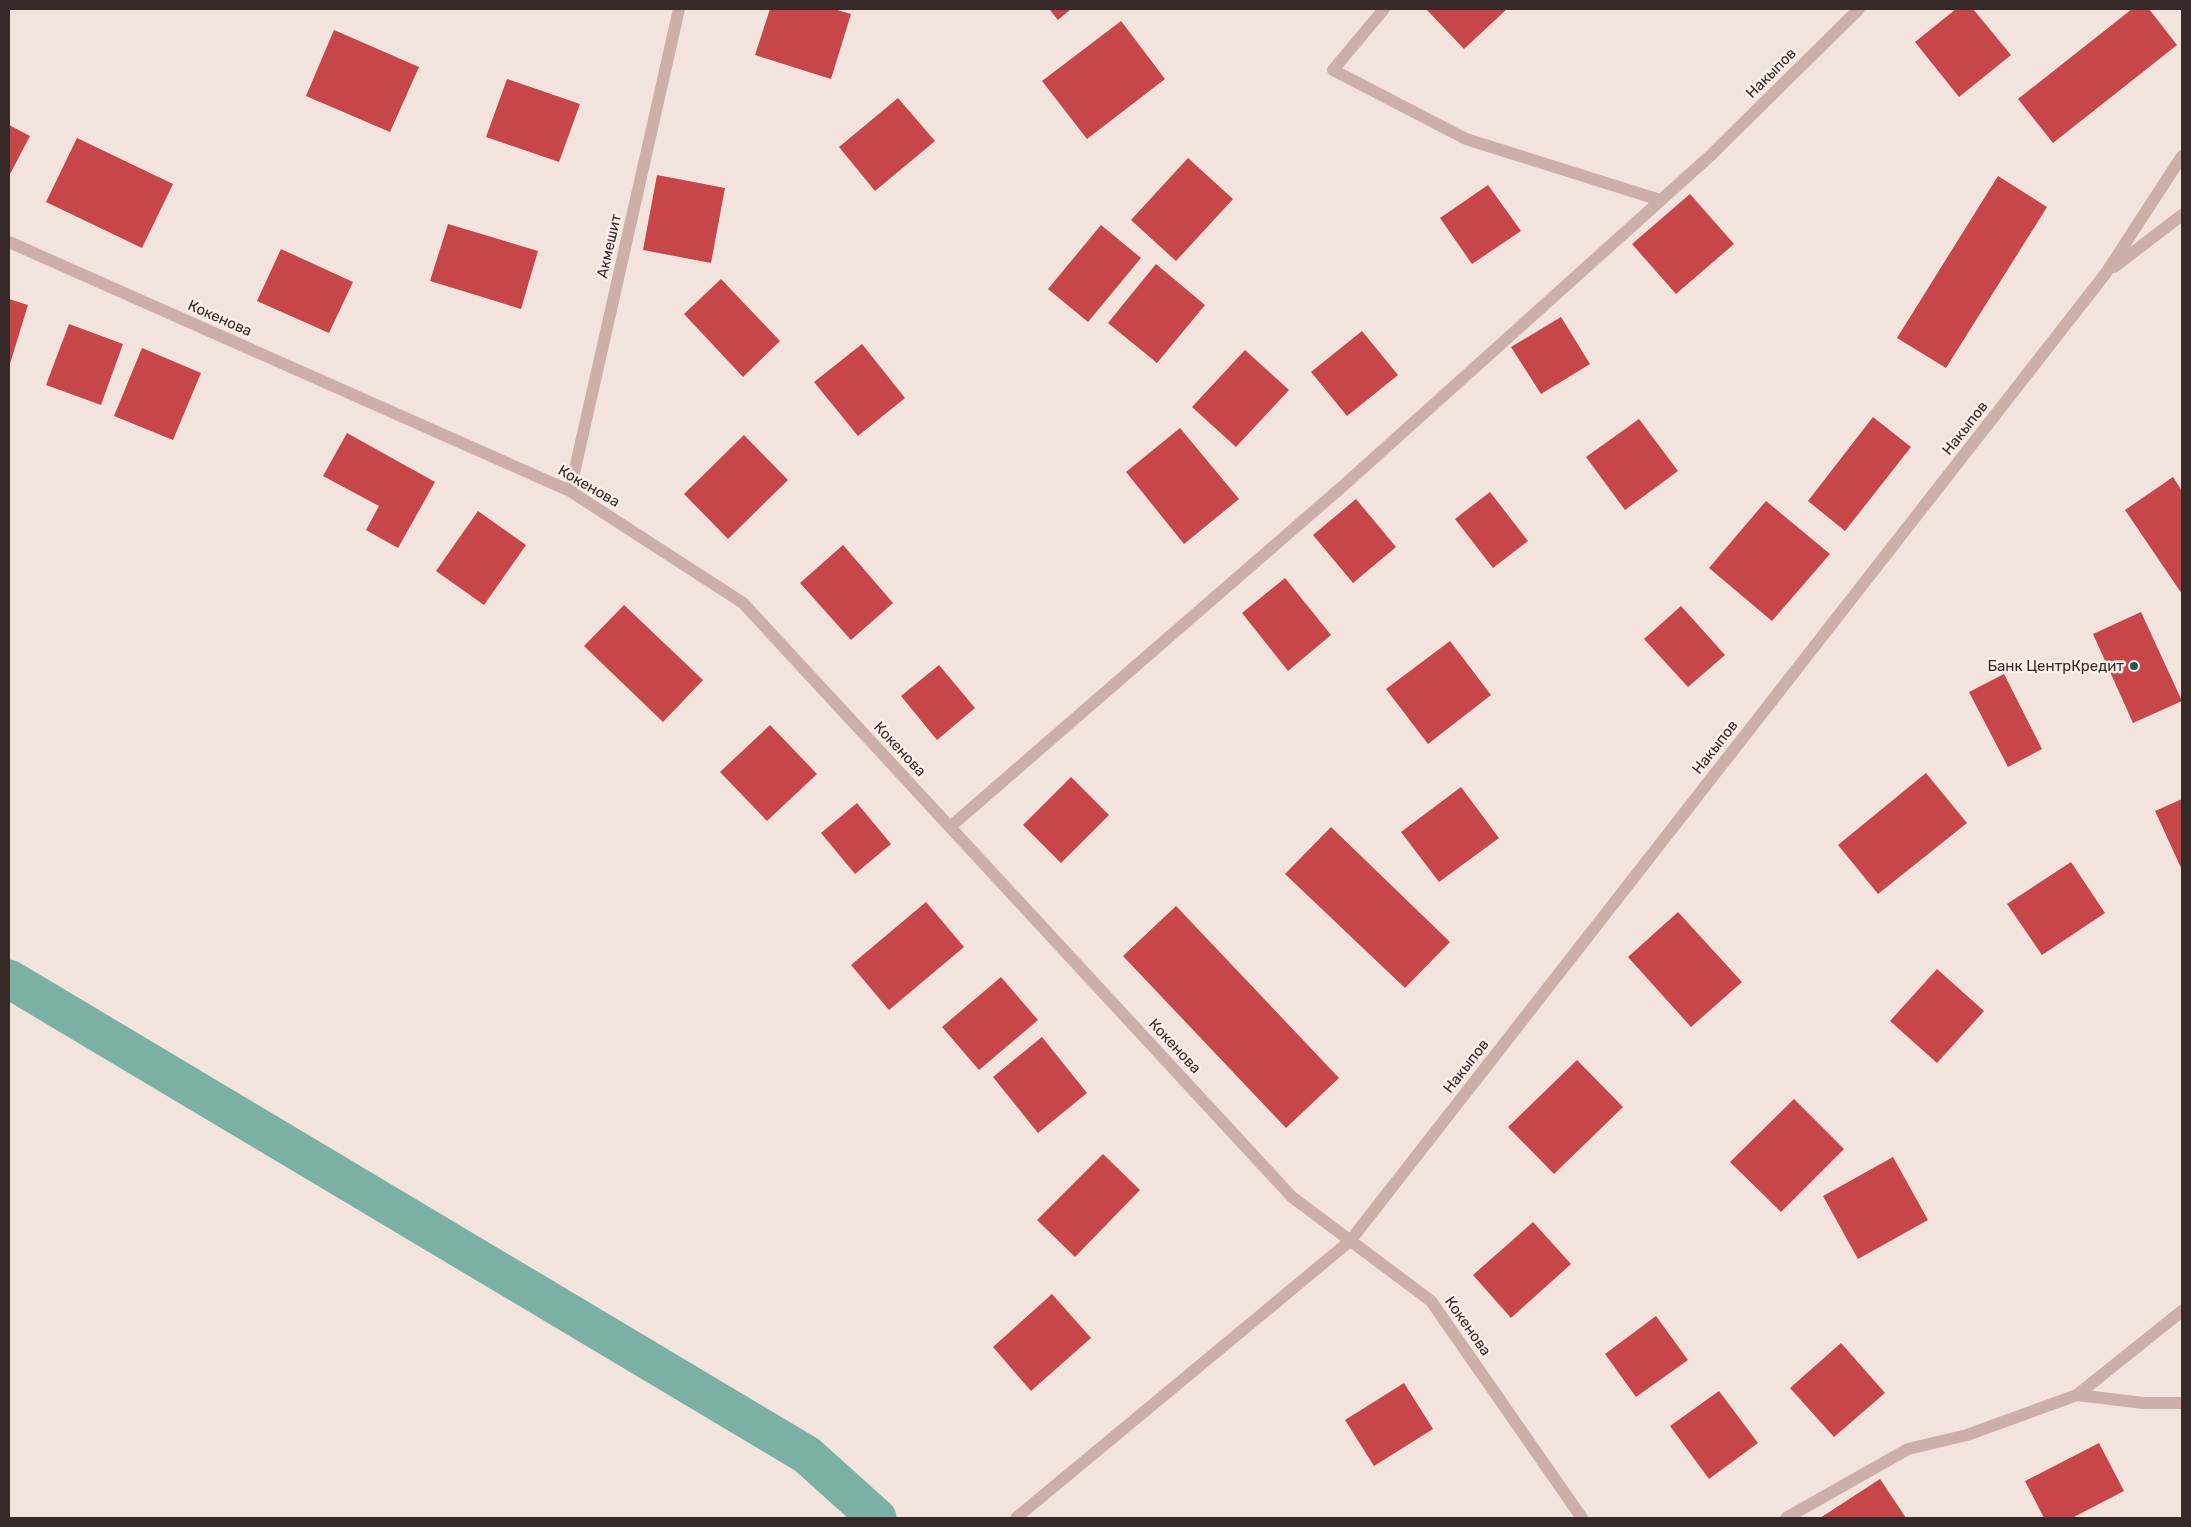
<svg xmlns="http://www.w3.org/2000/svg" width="2191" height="1527" viewBox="0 0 2191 1527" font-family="Rubik,sans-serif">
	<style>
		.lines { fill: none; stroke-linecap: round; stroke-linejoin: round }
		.canal { stroke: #7bb0a4; stroke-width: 39 }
		.building { fill: #c74649 }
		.minor { stroke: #cbafa8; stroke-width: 12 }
		.poi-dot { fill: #1d5a4e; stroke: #faeee9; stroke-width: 2 }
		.labels { text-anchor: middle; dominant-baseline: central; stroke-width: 5; stroke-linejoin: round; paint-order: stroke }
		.street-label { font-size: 15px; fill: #382929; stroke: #faeee9 }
		.poi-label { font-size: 15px; fill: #382929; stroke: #faeee9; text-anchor: end }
	</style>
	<rect width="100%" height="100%" fill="#f3e3dd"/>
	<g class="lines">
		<path class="canal" d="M9,979l798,476 70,63"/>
	</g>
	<path class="building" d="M770,9h64l17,5 -20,65 -76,-24z
		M1049,9h22l-13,11z
		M1426,9h81l-43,40z
		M1956,9h17l38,46 -52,42 -44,-55z
		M2132,9h17l28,36 -124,98 -35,-44z
		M1121,21l44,58 -78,60 -45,-58z
		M334,30l85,37 -29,65 -84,-36z
		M507,79l73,25 -21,58 -73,-25z
		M898,98l37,43 -60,50 -36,-44z
		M9,125l21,11 -21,40z
		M77,138l96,46 -31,64 -96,-46z
		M1188,158l45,41 -57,62 -45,-41z
		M657,175l68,13 -14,75 -68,-13z
		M1998,176l49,31 -101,161 -49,-30z
		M1488,185l33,46 -49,33 -32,-46z
		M1690,194l44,50 -58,50 -44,-50z
		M448,224l90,27 -17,58 -91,-28z
		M1101,225l40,33 -53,64 -40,-33z
		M281,249l72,33 -24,51 -72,-32z
		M1156,264l49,41 -48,58 -49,-40z
		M721,279l59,62 -37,36 -59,-63z
		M9,299l19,6 -19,62z
		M1561,317l29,47 -49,30 -30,-47z
		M69,324l54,20 -22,61 -55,-20z
		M1362,331l36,44 -51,41 -36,-44z
		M862,344l43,54 -47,38 -44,-54z
		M142,348l59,25 -28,67 -59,-24z
		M1245,350l44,40 -53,57 -44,-40z
		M1873,417l38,30 -66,84 -37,-30z
		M1639,419l39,52 -53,39 -39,-53z
		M1180,428l59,71 -55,45 -58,-72z
		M347,433l88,49 -37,66 -32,-18 13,-24 -56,-30z
		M744,435l44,45 -60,59 -44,-45z
		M2173,477l9,14v103l-57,-84z
		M1490,492l38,49 -35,27 -38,-49z
		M1356,499l40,48 -43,36 -40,-48z
		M1766,501l64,53 -58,67 -63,-53z
		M478,511l48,34 -42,60 -48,-34z
		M843,545l50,58 -42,37 -51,-57z
		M1285,578l46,57 -43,36 -46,-58z
		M624,605l79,75 -40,42 -79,-76z
		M1681,606l44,49 -37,32 -44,-48z
		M2141,612l41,89 -49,22 -40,-89z
		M1450,641l41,54 -63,49 -42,-55z
		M939,665l36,43 -38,32 -36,-44z
		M2004,674l38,75 -34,18 -39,-75z
		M770,725l47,49 -50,47 -47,-49z
		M1926,773l41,50 -89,71 -40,-49z
		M1071,777l38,38 -48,48 -38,-38z
		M1461,787l38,51 -60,44 -38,-50z
		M2182,799v71l-27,-59z
		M857,803l34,41 -36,30 -34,-41z
		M1331,827l119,115 -45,46 -120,-114z
		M2071,862l34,51 -63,42 -35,-51z
		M926,902l38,45 -75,63 -38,-45z
		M1176,906l163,172 -53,50 -163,-172z
		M1678,912l64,70 -51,45 -63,-70z
		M1937,969l47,42 -47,52 -47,-42z
		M1001,977l37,43 -59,50 -37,-43z
		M1042,1037l45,56 -49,40 -45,-56z
		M1577,1060l46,47 -69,67 -46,-47z
		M1794,1099l50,50 -63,63 -51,-50z
		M1103,1154l37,36 -65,67 -38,-37z
		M1893,1157l35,63 -70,39 -35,-63z
		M1533,1222l38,42 -60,54 -38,-43z
		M1052,1294l39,44 -60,53 -38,-44z
		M1656,1316l32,44 -52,37 -31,-43z
		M1841,1343l44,50 -51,44 -44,-49z
		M1404,1383l29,46 -59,37 -29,-46z
		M1719,1391l39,52 -49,36 -39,-53z
		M2099,1443l25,48 -52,27h-28l-19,-37z
		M1880,1479l26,39h-86z"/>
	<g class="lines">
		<path class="minor" d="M1384,9l-51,61 133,69 194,61
			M9,242l561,249 173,112 549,594 139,104 151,217
			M2114,267l68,-52
			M570,491l109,-482
			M950,827l393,-341 367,-330 149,-147
			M2077,1395l66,8h39
			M1016,1518l334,-277 756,-968 76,-117
			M1786,1518l122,-69 59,-14 110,-40 105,-84"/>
	</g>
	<circle class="poi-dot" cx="2134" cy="666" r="5"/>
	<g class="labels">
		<g class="street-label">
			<text transform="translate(1771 73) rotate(-45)">Накыпов</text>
			<text transform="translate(609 246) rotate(-77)">Акмешит</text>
			<text transform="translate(220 318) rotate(24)">Кокенова</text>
			<text transform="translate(1965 428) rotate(-52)">Накыпов</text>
			<text transform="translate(589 486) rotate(30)">Кокенова</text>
			<text transform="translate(1715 747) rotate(-52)">Накыпов</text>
			<text transform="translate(900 749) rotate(47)">Кокенова</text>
			<text transform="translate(1175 1046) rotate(47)">Кокенова</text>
			<text transform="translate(1466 1066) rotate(-52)">Накыпов</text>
			<text transform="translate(1468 1326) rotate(55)">Кокенова</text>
		</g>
		<g class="poi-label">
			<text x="2124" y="666">Банк ЦентрКредит</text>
		</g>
	</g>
	<rect width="2191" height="1527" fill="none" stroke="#382929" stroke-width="20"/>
</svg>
